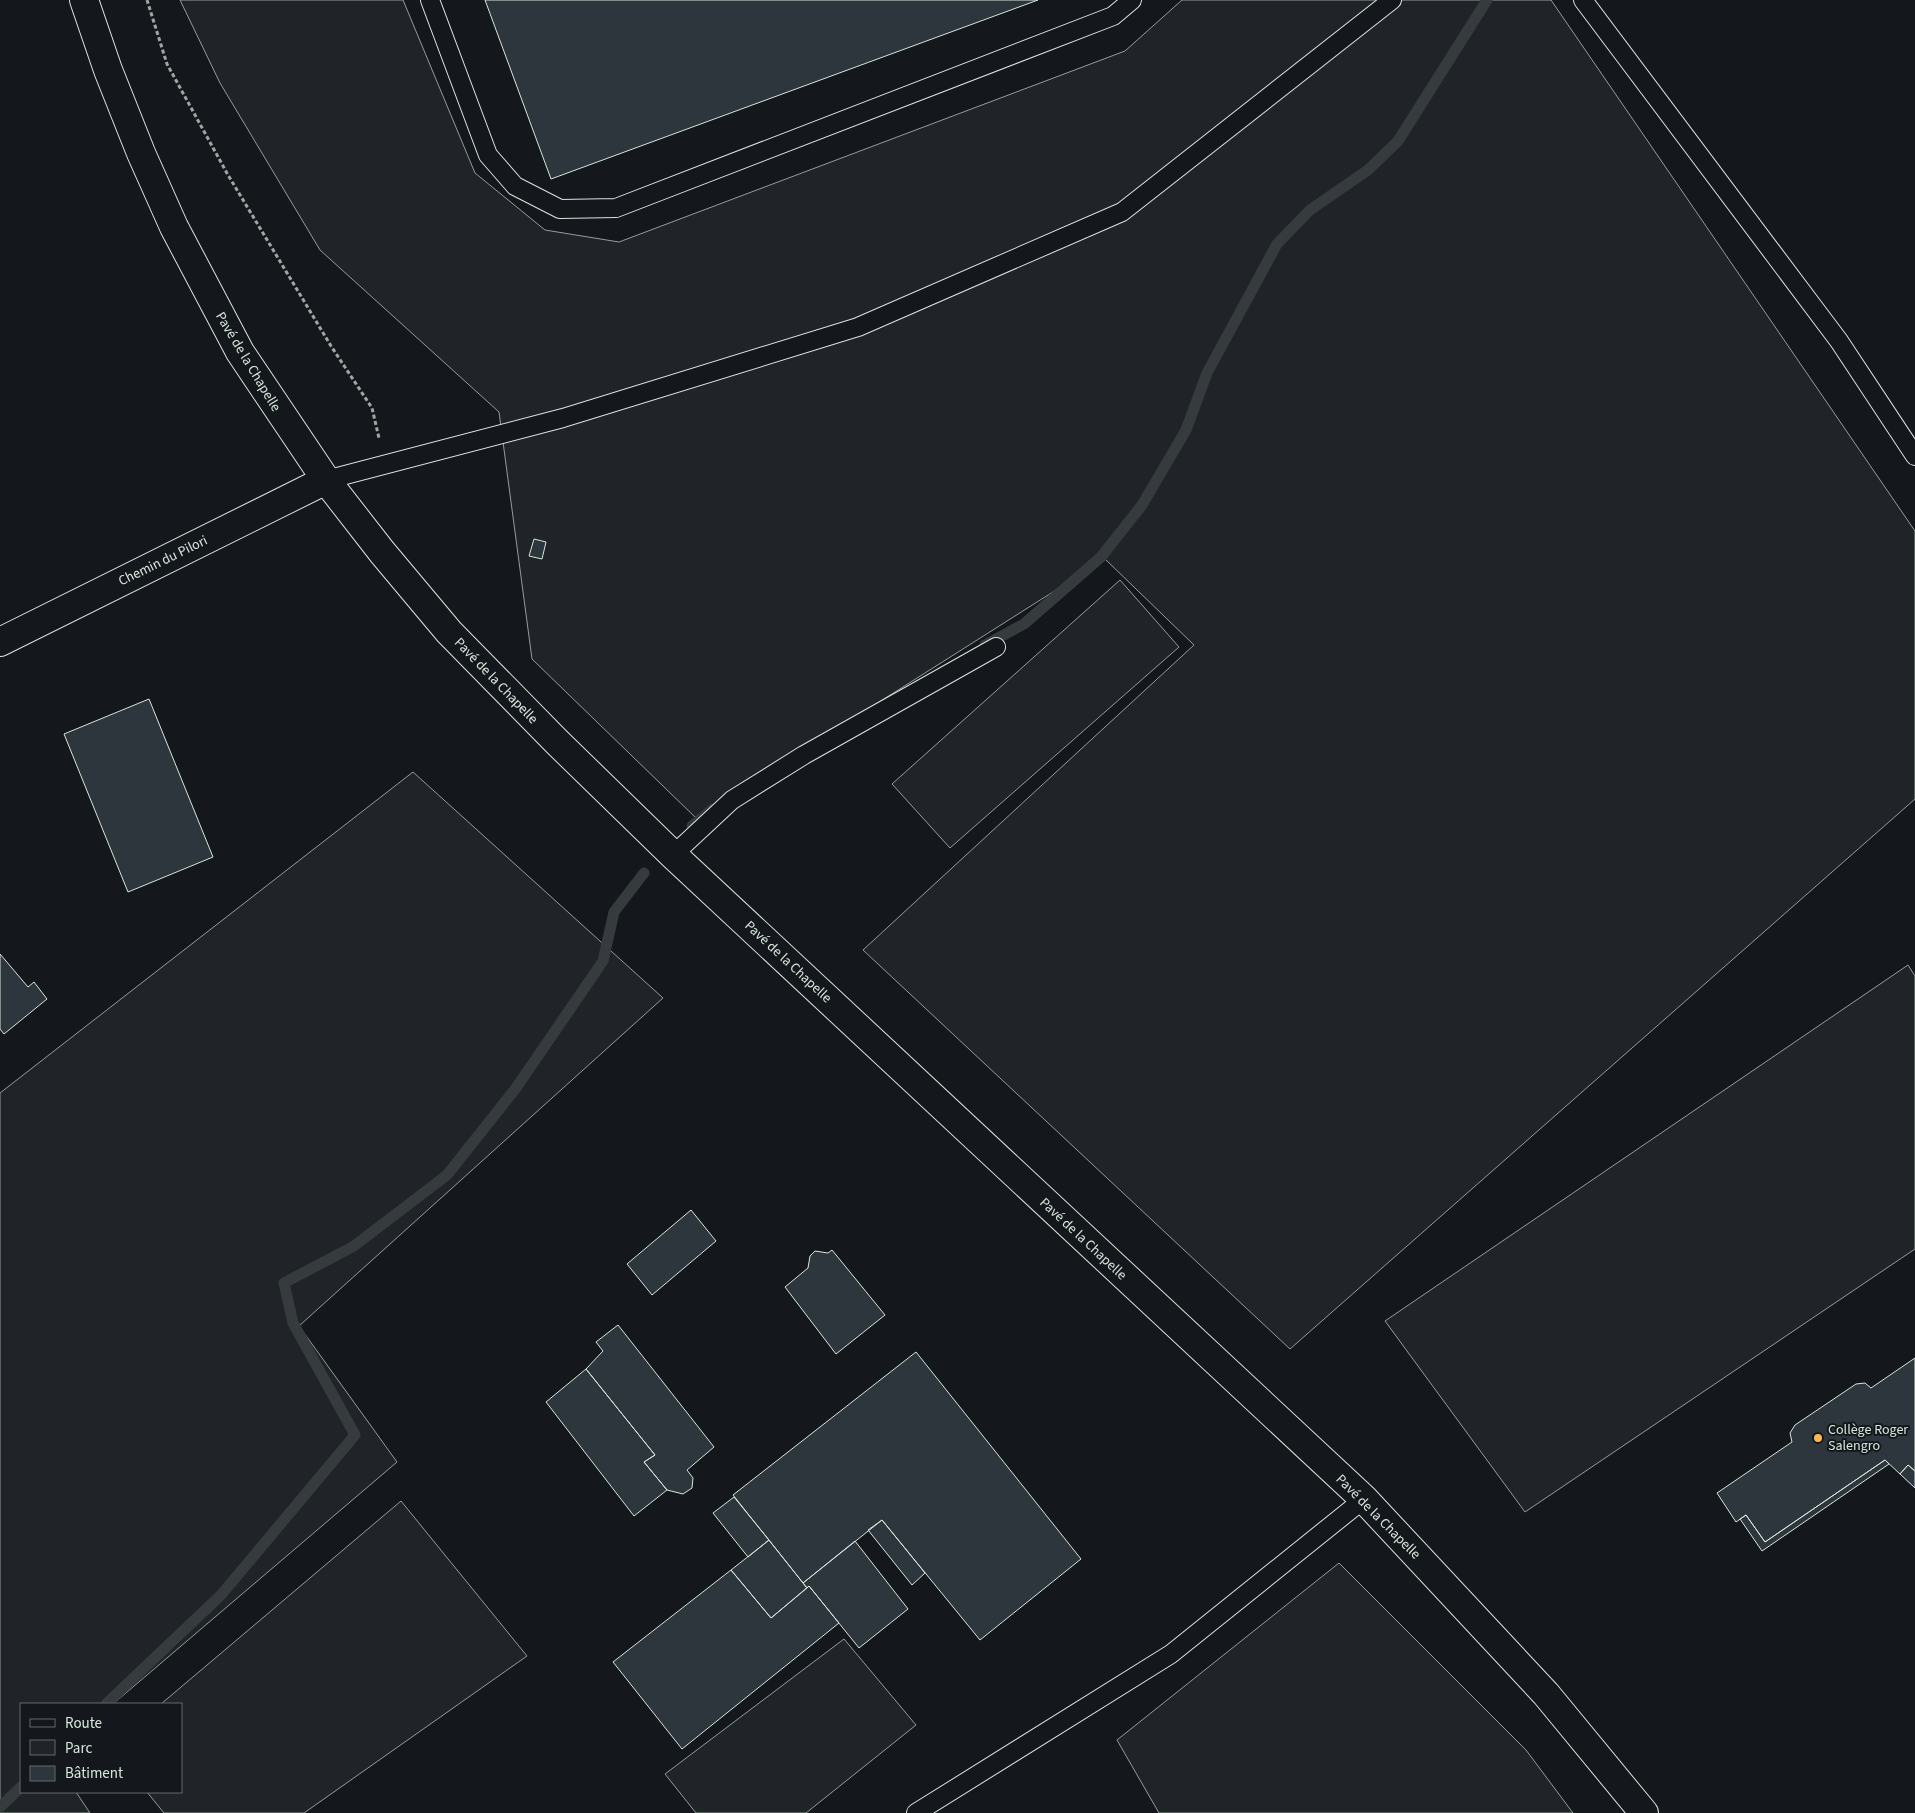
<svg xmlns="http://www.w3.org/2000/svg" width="1915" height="1813" viewBox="0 0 1915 1813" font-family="'Source Sans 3',sans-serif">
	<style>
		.green { fill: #202428; stroke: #939e99 }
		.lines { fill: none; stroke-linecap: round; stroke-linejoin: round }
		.stream { stroke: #363b3e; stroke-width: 11 }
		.building { fill: #2c363c; stroke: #d8e6dc }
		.lane-casing { stroke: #d8e6dc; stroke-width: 20 }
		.street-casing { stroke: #d8e6dc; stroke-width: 30 }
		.primary-casing { stroke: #d8e6dc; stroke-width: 30 }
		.path { stroke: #9da8a2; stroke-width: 3; stroke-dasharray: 4 2.5; stroke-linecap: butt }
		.lane { stroke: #14181c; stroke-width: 18 }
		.street { stroke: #14181c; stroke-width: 28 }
		.primary { stroke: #14181c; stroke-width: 28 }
		.poi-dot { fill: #ffb74d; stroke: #14181c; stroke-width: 2 }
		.labels { text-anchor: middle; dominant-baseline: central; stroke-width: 4; stroke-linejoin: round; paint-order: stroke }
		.street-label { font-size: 14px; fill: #d8e6dc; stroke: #14181c }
		.poi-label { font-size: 14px; fill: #d8e6dc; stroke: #14181c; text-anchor: start }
	</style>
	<rect width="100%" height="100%" fill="#14181c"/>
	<path class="green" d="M180,0h223l72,173 70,57 74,12 506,-191 57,-51h369l364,531v268l-625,550 -427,-399 331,-305 -89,-86 -409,259 -164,-159 -33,-247 -179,-162 -100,-167z
		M1120,580l59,67 -229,201 -58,-64z
		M413,772l250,226 -364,328 98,136 -284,242h-92v88h55l14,21h-90v-720z
		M1908,965l7,11v273l-390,263 -140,-191z
		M401,1501l126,155 -223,157h-140l-17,-21h34v-88h-20z
		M1339,1563l187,187 47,63h-414l-42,-73z
		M844,1639l72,86 -110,88h-110l-31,-39z"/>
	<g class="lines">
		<path class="stream" d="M985,645l39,-21 77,-67 41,-52 44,-75 21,-57 70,-129 33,-34 58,-40 30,-29 89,-141
			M692,826l21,-17
			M106,1704l115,-109 134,-160 -62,-112 -9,-40 70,-37 93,-71 69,-87 87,-127 11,-49 30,-39
			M0,1807l21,-20"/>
	</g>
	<path class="building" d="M485,0h553l-487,179z
		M534,539l12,3 -4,17 -13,-3z
		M149,699l64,158 -85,35 -64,-158z
		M0,954l28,33 6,-5 13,17 -43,35 -4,-5z
		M691,1210l25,31 -64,54 -25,-31z
		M832,1250l53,65 -49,39 -51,-67 23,-19 2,-12 5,-5 13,2z
		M618,1325l96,122 -27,23 6,8 -1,10 -9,6 -16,-4 -23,-28 11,-7 -69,-86 17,-18 -7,-9z
		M916,1352l165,207 -101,81 -98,-120 -79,63 -70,-88z
		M1915,1358v113l-7,-6 -8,9 -15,-14 -120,82 -19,-27 -10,7 -19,-29 75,-51 -2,-9 5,-8 61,-41 9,-1 6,5z
		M586,1369l69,86 -11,7 23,28 -33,26 -88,-114z
		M1885,1460l4,4 -127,87 -22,-32 6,-4 19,27z
		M1908,1465l7,6v17l-15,-14z
		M734,1497l35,43 -21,17 -35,-44z
		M882,1520l43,53 -13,12 -44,-55z
		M769,1540l38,48 -36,30 -40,-48z
		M855,1541l53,68 -49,39 -50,-62 -2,2 -4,-5z
		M731,1570l40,48 38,-32 30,37 -157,126 -69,-87z"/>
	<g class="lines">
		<defs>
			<path id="lane" d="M430,0l58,155 27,31 45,23 56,-1 497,-192 19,-16
				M1583,0l256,341 76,115
				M326,480l237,-62 295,-91 264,-115 270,-212
				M673,855l59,-55 72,-45 192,-108
				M916,1813l255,-159 193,-155"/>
			<path id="street" d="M0,642l326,-162"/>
			<path id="primary" d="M84,0l24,70 33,83 33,74 66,125 86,128 56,72 67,80 108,110 116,113 691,644 182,195 98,119"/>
		</defs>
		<use href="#lane" class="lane-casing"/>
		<use href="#street" class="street-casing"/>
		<use href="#primary" class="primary-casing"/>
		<path class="path" d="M147,0l20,64 61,111 103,171 41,62 7,30"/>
		<use href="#lane" class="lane"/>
		<use href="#street" class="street"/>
		<use href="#primary" class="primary"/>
	</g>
	<circle class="poi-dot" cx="1818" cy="1438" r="5"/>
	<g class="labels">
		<g class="street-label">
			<text transform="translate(248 362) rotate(59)">Pavé de la Chapelle</text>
			<text transform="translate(163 561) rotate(-26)">Chemin du Pilori</text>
			<text transform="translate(496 681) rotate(46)">Pavé de la Chapelle</text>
			<text transform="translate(788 962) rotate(43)">Pavé de la Chapelle</text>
			<text transform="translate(1083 1239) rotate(43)">Pavé de la Chapelle</text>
			<text transform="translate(1378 1517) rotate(45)">Pavé de la Chapelle</text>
		</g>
		<g class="poi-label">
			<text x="1828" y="1430">Collège Roger<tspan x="1828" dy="16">Salengro</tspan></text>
		</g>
	</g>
	<rect x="20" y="1703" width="162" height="90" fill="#14181c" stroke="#626a69"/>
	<rect x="30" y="1719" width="25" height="8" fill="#14181c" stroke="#626a69"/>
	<text x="65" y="1728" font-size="15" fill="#d8e6dc">Route</text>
	<rect x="30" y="1740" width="25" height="15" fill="#202428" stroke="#626a69"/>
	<text x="65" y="1753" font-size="15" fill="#d8e6dc">Parc</text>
	<rect x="30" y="1766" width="25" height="15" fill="#2c363c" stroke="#626a69"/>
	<text x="65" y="1778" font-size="15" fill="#d8e6dc">Bâtiment</text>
</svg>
